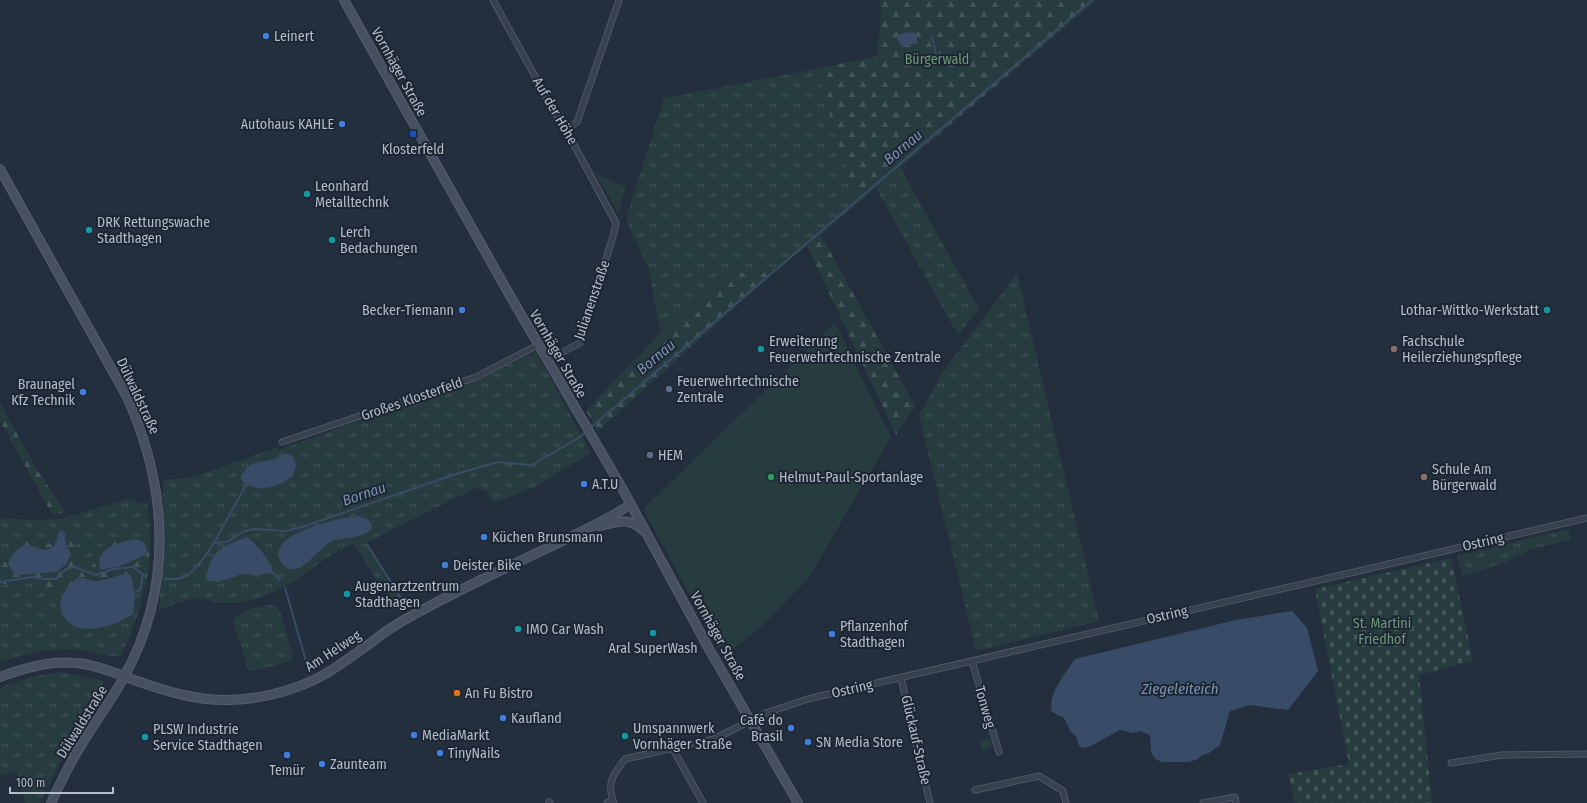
<svg xmlns="http://www.w3.org/2000/svg" width="1587" height="803" viewBox="0 0 1587 803" font-family="'Fira Sans Condensed',sans-serif">
	<style>
		.grass { fill: url(#grass-tufts) }
		.forest { fill: url(#forest-firs) }
		.cemetery { fill: url(#cemetery-stones) }
		.park { fill: #263c3f }
		.water { fill: #394c67 }
		.lines { fill: none; stroke-linecap: round; stroke-linejoin: round }
		.stream { stroke: #394c67; stroke-width: 2 }
		.street-casing { stroke: #565f6c; stroke-width: 7 }
		.secondary-casing { stroke: #565f6c; stroke-width: 10 }
		.street { stroke: #38414e; stroke-width: 5.5 }
		.secondary { stroke: #465061; stroke-width: 8 }
		.shop-dot { fill: #3f7fe0; stroke: #1d2633; stroke-width: 1.5 }
		.transit-dot { fill: #1a4fb4; stroke: #1d2633; stroke-width: 1.5 }
		.culture-dot { fill: #0f9aa8; stroke: #1d2633; stroke-width: 1.5 }
		.education-dot { fill: #8d6e63; stroke: #1d2633; stroke-width: 1.5 }
		.service-dot { fill: #5c6f8a; stroke: #1d2633; stroke-width: 1.5 }
		.leisure-dot { fill: #2e9e5b; stroke: #1d2633; stroke-width: 1.5 }
		.food-dot { fill: #e8710a; stroke: #1d2633; stroke-width: 1.5 }
		.labels { text-anchor: middle; dominant-baseline: central; stroke-width: 4; stroke-linejoin: round; paint-order: stroke }
		.poi-label { font-size: 14px; fill: #b4bcc9; stroke: #1d2633; text-anchor: start }
		.park-label { font-size: 14px; fill: #6b9a76; stroke: #1d2633 }
		.street-label { font-size: 14px; fill: #b4bcc9; stroke: #1d2633 }
		.water-label { font-size: 15px; font-style: italic; fill: #7c92b1; stroke: #1d2633 }
	</style>
	<defs>
		<pattern id="grass-tufts" width="24" height="20" patternUnits="userSpaceOnUse"><rect width="24" height="20" fill="#263c3f"/><path d="M3 7l-1-3M5 7V3M7 7l1-3M15 17l-1-3M17 17v-4M19 17l1-3" fill="none" stroke="#435659"/></pattern>
		<pattern id="forest-firs" width="22" height="20" patternUnits="userSpaceOnUse"><rect width="22" height="20" fill="#263c3f"/><path d="M5 1l3.5 6h-7zM16 11l3.5 6h-7z" fill="#435659"/></pattern>
		<pattern id="cemetery-stones" width="16" height="16" patternUnits="userSpaceOnUse"><rect width="16" height="16" fill="#263c3f"/><path d="M2 7V4a2 2 0 0 1 4 0v3zM10 15v-3a2 2 0 0 1 4 0v3z" fill="#435659"/></pattern>
	</defs>
	<rect width="100%" height="100%" fill="#242f3e"/>
	<path class="grass" d="M816,69l41,135 -36,31 -47,37 -48,1 -65,59 -13,-64 -22,-49 38,-121z
		M900,167l79,142 -21,26 -82,-147z
		M1017,273l82,348 -123,30 -57,-236 24,-43z
		M536,352l55,101 -56,34 -42,16 -7,-12 -10,-3 -109,54 39,64 -9,5 -43,-67 -22,10 -38,27 -31,16 -19,5 -13,1h-14l-13,-5h-9l-36,11 5,-64 -1,-65 24,-2 18,-5 73,-26 1,3 129,-47 75,-26z
		M128,499l19,5 4,35 -16,-2 -44,32 -16,-9v-16l-16,-17 -8,17 -20,-7 -20,4 1,12 -12,10v-45l28,2 32,-1z
		M1569,529l2,11 -39,9 -28,14 -42,13 -5,-20z
		M147,579c-6,27 -14,52 -26,77 -15,1 -29,-5 -44,-6 -26,-2 -52,4 -77,12v-77l32,-5 56,5z
		M271,605l6,2 3,5 12,41v7l-26,8 -17,3 -16,-50c5,-11 27,-15 38,-16z
		M61,672l43,9 -14,23 -50,99h-15l-8,-32 -17,5v-88l30,-11z"/>
	<path class="forest" d="M880,0h217l-240,204 -41,-135 62,-13 -1,-3 4,-39z
		M821,235l94,171 -19,29 -89,-189z
		M774,272l-176,159 -12,-20 75,-79 66,-59z
		M0,403l35,63 31,47 -14,1 -52,-93z
		M66,525l6,17 3,1v17l16,9 14,-28 30,-4 16,2 -4,40 -59,6 -25,5 -22,-1 -9,-9 -32,5v-22l12,-10 -1,-12c12,-8 27,-1 40,3l8,-17z"/>
	<path class="cemetery" d="M1451,558l22,103 -54,14 13,128h-137l-6,-29 60,-10 -34,-175z"/>
	<path class="park" d="M596,174l30,13 -8,26z
		M835,323l56,114 -83,142 -49,50 -36,27 -80,-147z
		M991,738l1,9 -10,4 -2,-10z"/>
	<path class="water" d="M907,32l8,1 2,3v7l-15,4 -5,-9 2,-3z
		M283,454h7c8,7 6,13 2,23 -15,10 -30,15 -48,7l-3,-7c12,-24 25,-9 42,-23z
		M358,516l9,3 4,4 1,5c-10,12 -26,8 -40,13 -12,6 -24,25 -36,28 -15,3 -24,-17 -12,-27 20,-16 49,-22 74,-26z
		M61,530l4,3v8l6,14 -6,10 -8,7 -41,3 -4,-4 -4,-8c18,-35 28,-7 43,-15 8,-4 5,-13 10,-18z
		M247,537c10,9 24,22 26,36l-17,2 -14,-1 -24,8 -12,-2c5,-31 14,-32 41,-43z
		M137,539l8,4 2,7 -2,5 -22,10 -22,5c-10,-21 22,-29 36,-31z
		M124,574l7,1c4,15 4,23 2,39 -18,12 -59,27 -71,-1 -3,-7 -2,-13 2,-20 3,-5 7,-11 12,-14 8,-4 14,3 21,2 9,-1 19,-5 27,-7z
		M1292,611l15,17 11,43 -30,39 -38,-5 -20,6 -10,34 -11,8 -7,2 -4,4 -9,3h-27l-7,-3 -4,-7 -1,-17 -10,-4 -8,2 -12,-3 -31,17 -7,1 -4,-4 -2,-8 -5,-4 -7,-14 -12,-6c-5,-18 14,-39 23,-53l161,-39z"/>
	<g class="lines">
		<path class="stream" d="M932,36l5,22
			M589,429l503,-429
			M214,543l32,-58
			M368,546l37,58
			M273,573l7,7
			M165,579c7,0 13,1 19,-2 9,-3 25,-26 30,-34l13,-1 17,-11 11,-2 31,2 16,-4 154,-53 42,-12 34,3 48,-28 6,-5
			M0,582l31,-5 13,2h12l10,-10 8,-2 22,8 17,-6 20,-2 13,10
			M285,588l23,80
			M135,592l5,-2 3,-16"/>
		<defs>
			<path id="street" d="M493,0l66,120 7,10 50,93 -2,10 -34,110 -33,17
				M566,130l11,-8 42,-122
				M282,442l194,-65 62,-32
				M972,661l27,91
				M901,678l29,125
				M673,749l30,54
				M1451,763l51,-8 85,-1
				M975,790l64,-14 24,15 3,12
				M549,802l1,1
				M607,803l6,-3
				M614,803c-8,-20 -1,-28 11,-44l89,-20 52,-26 42,-14 779,-181
				M1203,803l32,-6 1,6"/>
			<path id="secondary" d="M344,0l165,294 113,194 87,161 89,154
				M0,169l126,226c42,91 48,192 -2,282 -12,22 -26,41 -39,62 -13,20 -24,42 -34,64
				M599,526c19,-4 29,-10 45,5
				M0,677c27,-10 55,-18 84,-13 18,3 36,11 53,17 31,11 61,20 94,19 29,-1 57,-8 83,-20 21,-10 39,-25 58,-38 13,-11 28,-20 43,-28 47,-26 95,-48 143,-71 24,-12 50,-23 73,-39"/>
		</defs>
		<use href="#street" class="street-casing"/>
		<use href="#secondary" class="secondary-casing"/>
		<use href="#street" class="street"/>
		<use href="#secondary" class="secondary"/>
	</g>
	<g class="shop-dot">
		<circle cx="266" cy="36" r="4"/>
		<circle cx="342" cy="124" r="4"/>
		<circle cx="462" cy="310" r="4"/>
		<circle cx="83" cy="392" r="4"/>
		<circle cx="584" cy="484" r="4"/>
		<circle cx="484" cy="537" r="4"/>
		<circle cx="445" cy="565" r="4"/>
		<circle cx="832" cy="634" r="4"/>
		<circle cx="503" cy="718" r="4"/>
		<circle cx="791" cy="728" r="4"/>
		<circle cx="414" cy="735" r="4"/>
		<circle cx="808" cy="742" r="4"/>
		<circle cx="440" cy="753" r="4"/>
		<circle cx="287" cy="755" r="4"/>
		<circle cx="322" cy="764" r="4"/>
	</g>
	<rect class="transit-dot" x="409" y="130" width="8" height="8" rx="2"/>
	<g class="culture-dot">
		<circle cx="307" cy="194" r="4"/>
		<circle cx="89" cy="230" r="4"/>
		<circle cx="332" cy="240" r="4"/>
		<circle cx="1547" cy="310" r="4"/>
		<circle cx="761" cy="349" r="4"/>
		<circle cx="347" cy="594" r="4"/>
		<circle cx="518" cy="629" r="4"/>
		<circle cx="653" cy="633" r="4"/>
		<circle cx="625" cy="736" r="4"/>
		<circle cx="145" cy="737" r="4"/>
	</g>
	<g class="education-dot">
		<circle cx="1394" cy="349" r="4"/>
		<circle cx="1424" cy="477" r="4"/>
	</g>
	<g class="service-dot">
		<circle cx="669" cy="389" r="4"/>
		<circle cx="650" cy="455" r="4"/>
	</g>
	<circle class="leisure-dot" cx="771" cy="477" r="4"/>
	<circle class="food-dot" cx="457" cy="693" r="4"/>
	<g class="labels">
		<g class="poi-label">
			<text x="274" y="36">Leinert</text>
			<text x="334" y="124" text-anchor="end">Autohaus KAHLE</text>
			<text x="413" y="149" text-anchor="middle">Klosterfeld</text>
			<text x="315" y="186">Leonhard<tspan x="315" dy="16">Metalltechnk</tspan></text>
			<text x="97" y="222">DRK Rettungswache<tspan x="97" dy="16">Stadthagen</tspan></text>
			<text x="340" y="232">Lerch<tspan x="340" dy="16">Bedachungen</tspan></text>
			<text x="454" y="310" text-anchor="end">Becker-Tiemann</text>
			<text x="1539" y="310" text-anchor="end">Lothar-Wittko-Werkstatt</text>
			<text x="769" y="341">Erweiterung<tspan x="769" dy="16">Feuerwehrtechnische Zentrale</tspan></text>
			<text x="1402" y="341">Fachschule<tspan x="1402" dy="16">Heilerziehungspflege</tspan></text>
			<text x="677" y="381">Feuerwehrtechnische<tspan x="677" dy="16">Zentrale</tspan></text>
			<text x="75" y="384" text-anchor="end">Braunagel<tspan x="75" dy="16">Kfz Technik</tspan></text>
			<text x="658" y="455">HEM</text>
			<text x="1432" y="469">Schule Am<tspan x="1432" dy="16">Bürgerwald</tspan></text>
			<text x="779" y="477">Helmut-Paul-Sportanlage</text>
			<text x="592" y="484">A.T.U</text>
			<text x="492" y="537">Küchen Brunsmann</text>
			<text x="453" y="565">Deister Bike</text>
			<text x="355" y="586">Augenarztzentrum<tspan x="355" dy="16">Stadthagen</tspan></text>
			<text x="840" y="626">Pflanzenhof<tspan x="840" dy="16">Stadthagen</tspan></text>
			<text x="526" y="629">IMO Car Wash</text>
			<text x="653" y="648" text-anchor="middle">Aral SuperWash</text>
			<text x="465" y="693">An Fu Bistro</text>
			<text x="511" y="718">Kaufland</text>
			<text x="783" y="720" text-anchor="end">Café do<tspan x="783" dy="16">Brasil</tspan></text>
			<text x="633" y="728">Umspannwerk<tspan x="633" dy="16">Vornhäger Straße</tspan></text>
			<text x="153" y="729">PLSW Industrie<tspan x="153" dy="16">Service Stadthagen</tspan></text>
			<text x="422" y="735">MediaMarkt</text>
			<text x="816" y="742">SN Media Store</text>
			<text x="448" y="753">TinyNails</text>
			<text x="330" y="764">Zaunteam</text>
			<text x="287" y="770" text-anchor="middle">Temür</text>
		</g>
		<g class="park-label">
			<text x="937" y="59">Bürgerwald</text>
			<text x="1382" y="623">St. Martini<tspan x="1382" dy="16">Friedhof</tspan></text>
		</g>
		<g class="street-label">
			<text transform="translate(399 72) rotate(61)">Vornhäger Straße</text>
			<text transform="translate(555 111) rotate(60)">Auf der Höhe</text>
			<text transform="translate(592 300) rotate(-71)">Julianenstraße</text>
			<text transform="translate(558 354) rotate(60)">Vornhäger Straße</text>
			<text transform="translate(138 396) rotate(65)">Dülwaldstraße</text>
			<text transform="translate(412 399) rotate(-19)">Großes Klosterfeld</text>
			<text transform="translate(1483 542) rotate(-13)">Ostring</text>
			<text transform="translate(1167 615) rotate(-13)">Ostring</text>
			<text transform="translate(718 636) rotate(61)">Vornhäger Straße</text>
			<text transform="translate(333 651) rotate(-33)">Am Helweg</text>
			<text transform="translate(852 689) rotate(-13)">Ostring</text>
			<text transform="translate(985 707) rotate(74)">Tonweg</text>
			<text transform="translate(82 722) rotate(-58)">Dülwaldstraße</text>
			<text transform="translate(916 740) rotate(77)">Glückauf-Straße</text>
		</g>
		<g class="water-label">
			<text transform="translate(903 147) rotate(-40)">Bornau</text>
			<text transform="translate(656 357) rotate(-40)">Bornau</text>
			<text transform="translate(364 494) rotate(-19)">Bornau</text>
			<text x="1180" y="689">Ziegeleiteich</text>
		</g>
	</g>
	<path d="M10 787v6h103v-6" fill="none" stroke="#b4bcc9" stroke-width="2"/>
	<text x="16" y="787" font-size="12" fill="#b4bcc9" stroke="#1d2633" stroke-width="3" paint-order="stroke">100 m</text>
</svg>
